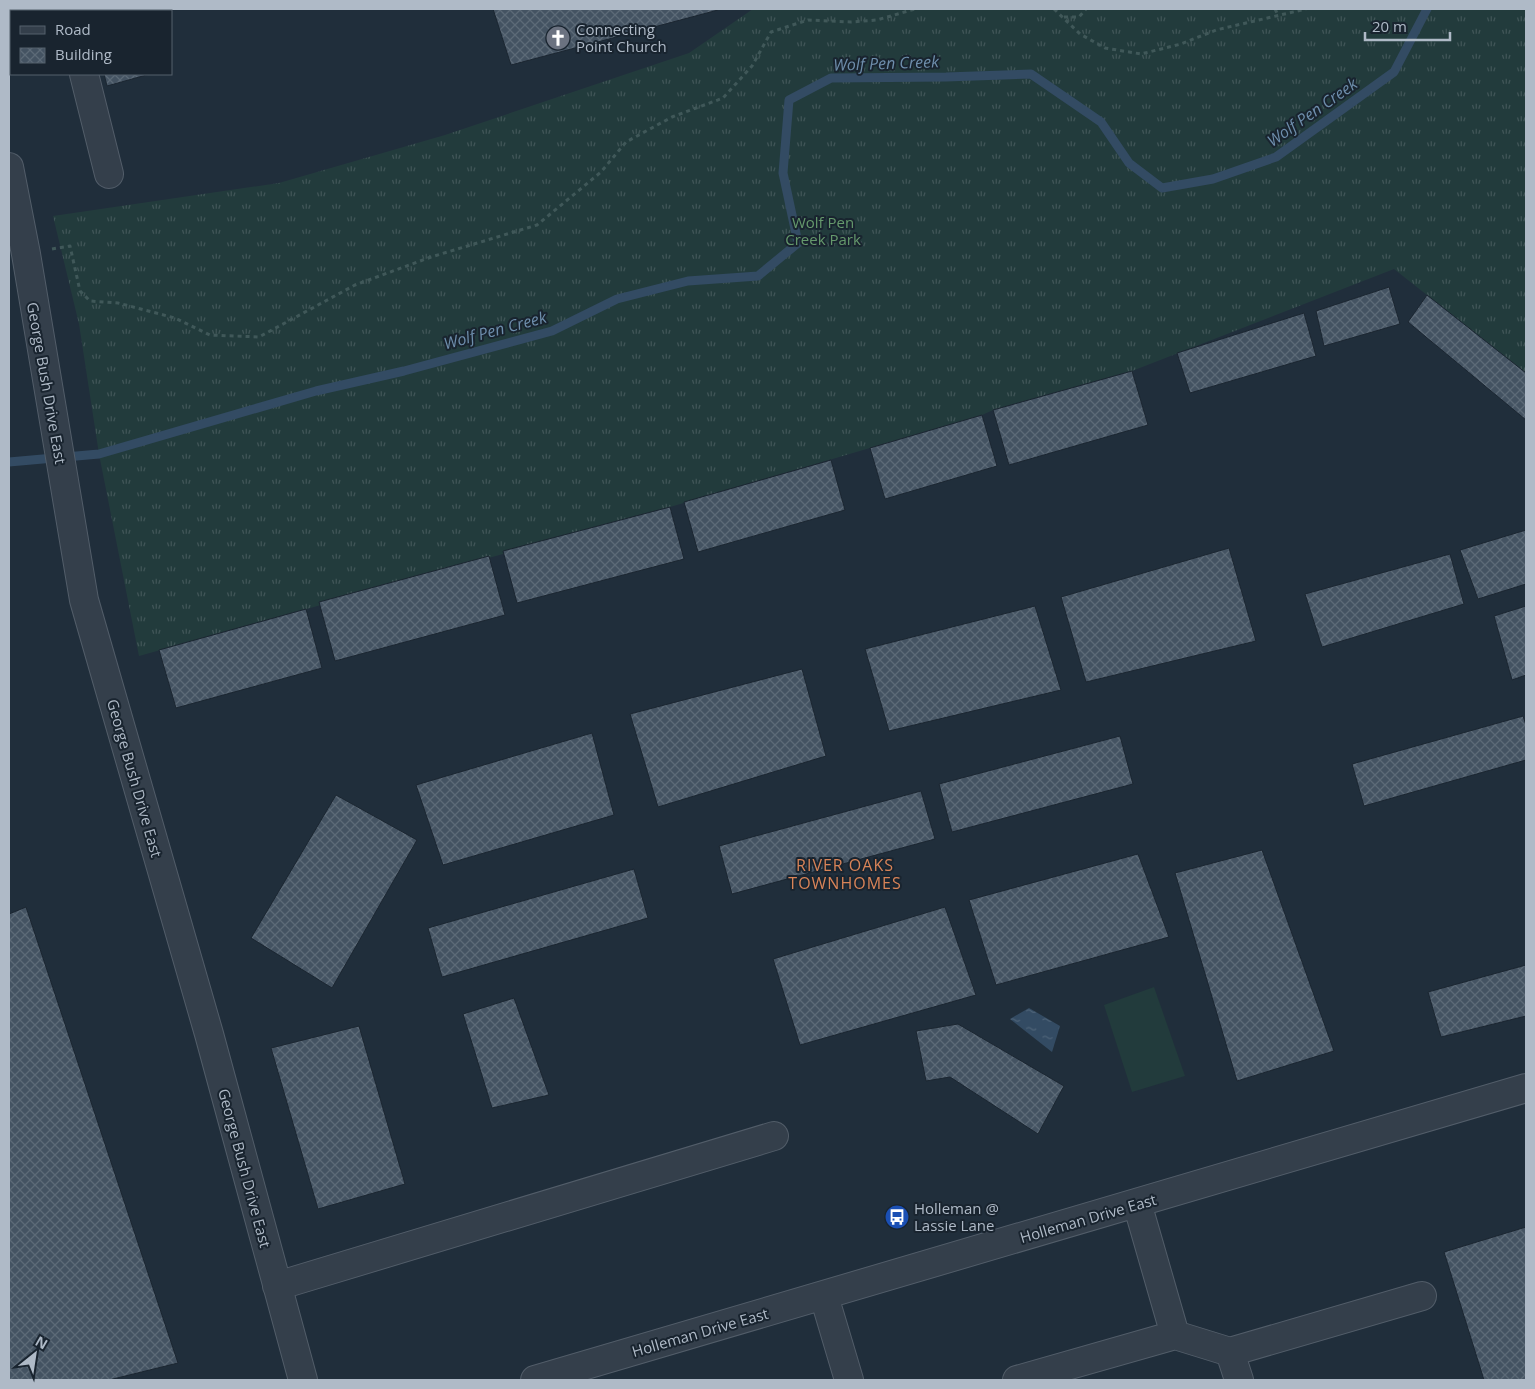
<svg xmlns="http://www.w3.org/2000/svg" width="1535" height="1389" viewBox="0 0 1535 1389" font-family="'Open Sans',sans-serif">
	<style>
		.grass { fill: url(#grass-tufts) }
		.pitch { fill: #223b3c }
		.water { fill: url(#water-ripples) }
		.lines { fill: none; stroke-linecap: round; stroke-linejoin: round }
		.stream { stroke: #334b63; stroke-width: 9 }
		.building { fill: url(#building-cross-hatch); stroke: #1b2631 }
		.minor-casing { stroke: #525d69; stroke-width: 30 }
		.path { stroke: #405859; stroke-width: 3; stroke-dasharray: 4 4; stroke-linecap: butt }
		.minor { stroke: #343f4b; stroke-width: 28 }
		.labels { text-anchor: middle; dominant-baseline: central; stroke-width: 4; stroke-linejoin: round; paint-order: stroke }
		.poi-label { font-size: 15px; fill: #afbac7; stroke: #19242f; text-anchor: start }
		.park-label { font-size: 15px; fill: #65996c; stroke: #19242f }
		.street-label { font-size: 15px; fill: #afbac7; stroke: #19242f }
		.water-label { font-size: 16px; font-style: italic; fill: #6e8eac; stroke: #19242f }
		.neighbourhood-label { font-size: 16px; letter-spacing: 1px; fill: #d98458; stroke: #19242f }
	</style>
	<defs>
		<pattern id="grass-tufts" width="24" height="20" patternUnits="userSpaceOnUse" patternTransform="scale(1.25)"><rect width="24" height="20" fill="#223b3c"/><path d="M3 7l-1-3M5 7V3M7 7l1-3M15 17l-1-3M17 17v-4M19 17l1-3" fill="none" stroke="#405557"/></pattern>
		<pattern id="water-ripples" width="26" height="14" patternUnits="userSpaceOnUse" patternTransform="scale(1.25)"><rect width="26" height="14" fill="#334b63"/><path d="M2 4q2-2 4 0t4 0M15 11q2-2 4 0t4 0" fill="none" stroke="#4e6378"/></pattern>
		<pattern id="building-cross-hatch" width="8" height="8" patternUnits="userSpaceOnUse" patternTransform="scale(1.25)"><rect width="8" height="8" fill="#445362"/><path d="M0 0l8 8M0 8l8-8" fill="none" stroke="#5c6a77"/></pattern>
	</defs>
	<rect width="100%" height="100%" fill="#202e3b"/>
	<path class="grass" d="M753,9h773v364l-132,-104 -262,102 -139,39 -11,5 -312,92 -531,149 -40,-202 -20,-130 -26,-108 226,-33 166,-48 244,-82z"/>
	<path class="pitch" d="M1154,987l31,89 -53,16 -28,-87z"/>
	<path class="water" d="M1029,1008l31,18 -8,26 -42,-33z"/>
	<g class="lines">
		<path class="stream" d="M9,462l90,-8 217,-63 88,-20 148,-40 65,-32 71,-18 70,-5 40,-33 -15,-70 6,-73 42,-22 115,-1 85,-3 70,48 28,41 33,25 51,-9 63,-22 118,-85 33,-63"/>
	</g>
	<path class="building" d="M85,9h63l1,2h-64z
		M493,9h225v1l-207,55z
		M104,74h46l-43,12z
		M1389,287l11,37 -76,22 -8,-35z
		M1427,295l99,78v47l-118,-98z
		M1304,313l12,43 -126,37 -13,-40z
		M1132,371l16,54 -139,40 -16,-55z
		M982,415l15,51 -112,33 -15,-51z
		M831,460l14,50 -147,42 -14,-50z
		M670,507l14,52 -167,44 -14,-52z
		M1526,530v54l-48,15 -18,-49z
		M1229,548l27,93 -170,41 -25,-85z
		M1450,554l14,50 -142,43 -17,-53z
		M489,556l16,59 -170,46 -16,-59z
		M1035,606l26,84 -172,41 -24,-82z
		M1526,606v69l-14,5 -18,-64z
		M306,609l16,59 -146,40 -17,-58z
		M802,669l24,87 -168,51 -28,-93z
		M1523,716l3,9v35l-162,46 -12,-42z
		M592,733l22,82 -171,50 -27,-80z
		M1120,736l13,48 -181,48 -13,-48z
		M921,791l14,48 -203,55 -13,-48z
		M336,795l81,45 -85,148 -81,-50z
		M1262,850l72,201 -97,30 -62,-208z
		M1138,854l31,83 -173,48 -27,-85z
		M634,869l14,49 -206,59 -14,-49z
		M26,907l152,456 -69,17h-100v-466z
		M945,907l31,88 -176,50 -27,-86z
		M1526,965v51l-85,21 -13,-45z
		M514,998l35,97 -57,13 -29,-94z
		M958,1024l106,62 -26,48 -88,-57 -24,4 -10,-50z
		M359,1026l46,158 -87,25 -47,-161z
		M1526,1227v153h-42l-40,-128z"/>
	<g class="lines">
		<defs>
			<path id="minor" d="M68,9l1,2
				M84,74l25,100
				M9,167l17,87 58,346 125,434 94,346
				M277,1286l497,-150
				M824,1296l25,84
				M1175,1335l55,17 192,-56
				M1230,1352l9,28
				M535,1380l991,-292
				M1017,1380l158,-45 -38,-132"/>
		</defs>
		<use href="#minor" class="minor-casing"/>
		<path class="path" d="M1054,9l26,25 25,14 36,6 40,-10 35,-14 90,-21
			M1275,9l3,6
			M1064,17h15l7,-8
			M52,249l18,-3 10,45 10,10 28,2 57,15 35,17 49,2 96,-52 76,-28 106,-32 64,-53 25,-30 46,-25 51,-19 29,-32 19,-34 37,-12 43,2 26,-2 38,-11"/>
		<use href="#minor" class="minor"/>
	</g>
	<defs>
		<symbol id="church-disc" viewBox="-11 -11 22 22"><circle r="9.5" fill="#6b7280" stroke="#19242f"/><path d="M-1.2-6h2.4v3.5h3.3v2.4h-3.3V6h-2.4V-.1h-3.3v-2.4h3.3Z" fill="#fff"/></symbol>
		<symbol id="bus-disc" viewBox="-11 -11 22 22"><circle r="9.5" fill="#1a4fb4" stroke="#19242f"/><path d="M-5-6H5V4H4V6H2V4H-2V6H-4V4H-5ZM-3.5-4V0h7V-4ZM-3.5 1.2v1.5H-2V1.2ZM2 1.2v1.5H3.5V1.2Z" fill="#fff"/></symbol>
	</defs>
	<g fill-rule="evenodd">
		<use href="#church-disc" x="544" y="24" width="28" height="28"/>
		<use href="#bus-disc" x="883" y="1203" width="28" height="28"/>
	</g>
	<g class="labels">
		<g class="poi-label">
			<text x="576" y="29">Connecting<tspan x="576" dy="17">Point Church</tspan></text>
			<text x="914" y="1208">Holleman @<tspan x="914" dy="17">Lassie Lane</tspan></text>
		</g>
		<g class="park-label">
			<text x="823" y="222">Wolf Pen<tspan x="823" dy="17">Creek Park</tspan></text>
		</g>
		<g class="street-label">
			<text transform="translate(47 383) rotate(80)">George Bush Drive East</text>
			<text transform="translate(135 778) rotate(74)">George Bush Drive East</text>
			<text transform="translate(245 1168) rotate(75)">George Bush Drive East</text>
			<text transform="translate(1088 1218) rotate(-16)">Holleman Drive East</text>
			<text transform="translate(700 1332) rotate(-16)">Holleman Drive East</text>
		</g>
		<g class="water-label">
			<text transform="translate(886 63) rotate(-2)">Wolf Pen Creek</text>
			<text transform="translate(1312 112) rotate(-35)">Wolf Pen Creek</text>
			<text transform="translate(495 330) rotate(-15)">Wolf Pen Creek</text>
		</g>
		<g class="neighbourhood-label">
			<text x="845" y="865">RIVER OAKS<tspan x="845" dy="18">TOWNHOMES</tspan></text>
		</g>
	</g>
	<rect width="1535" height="1389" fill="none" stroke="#afbac7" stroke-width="20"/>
	<rect x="10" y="10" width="162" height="65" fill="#19242f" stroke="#55606c"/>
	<rect x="20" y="26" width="25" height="8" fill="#343f4b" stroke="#55606c"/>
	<text x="55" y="35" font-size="15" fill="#afbac7">Road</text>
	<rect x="20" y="48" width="25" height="15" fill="url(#building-cross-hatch)" stroke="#55606c"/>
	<text x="55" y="60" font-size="15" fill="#afbac7">Building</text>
	<g transform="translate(35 1354) rotate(30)" stroke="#19242f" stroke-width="4" paint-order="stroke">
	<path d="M0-4L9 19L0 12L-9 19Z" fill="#afbac7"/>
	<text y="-8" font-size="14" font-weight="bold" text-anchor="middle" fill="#afbac7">N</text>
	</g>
	<path d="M1365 32v8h85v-8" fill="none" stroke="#afbac7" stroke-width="2.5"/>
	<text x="1372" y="32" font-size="15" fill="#afbac7" stroke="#19242f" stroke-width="4" paint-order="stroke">20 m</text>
</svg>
